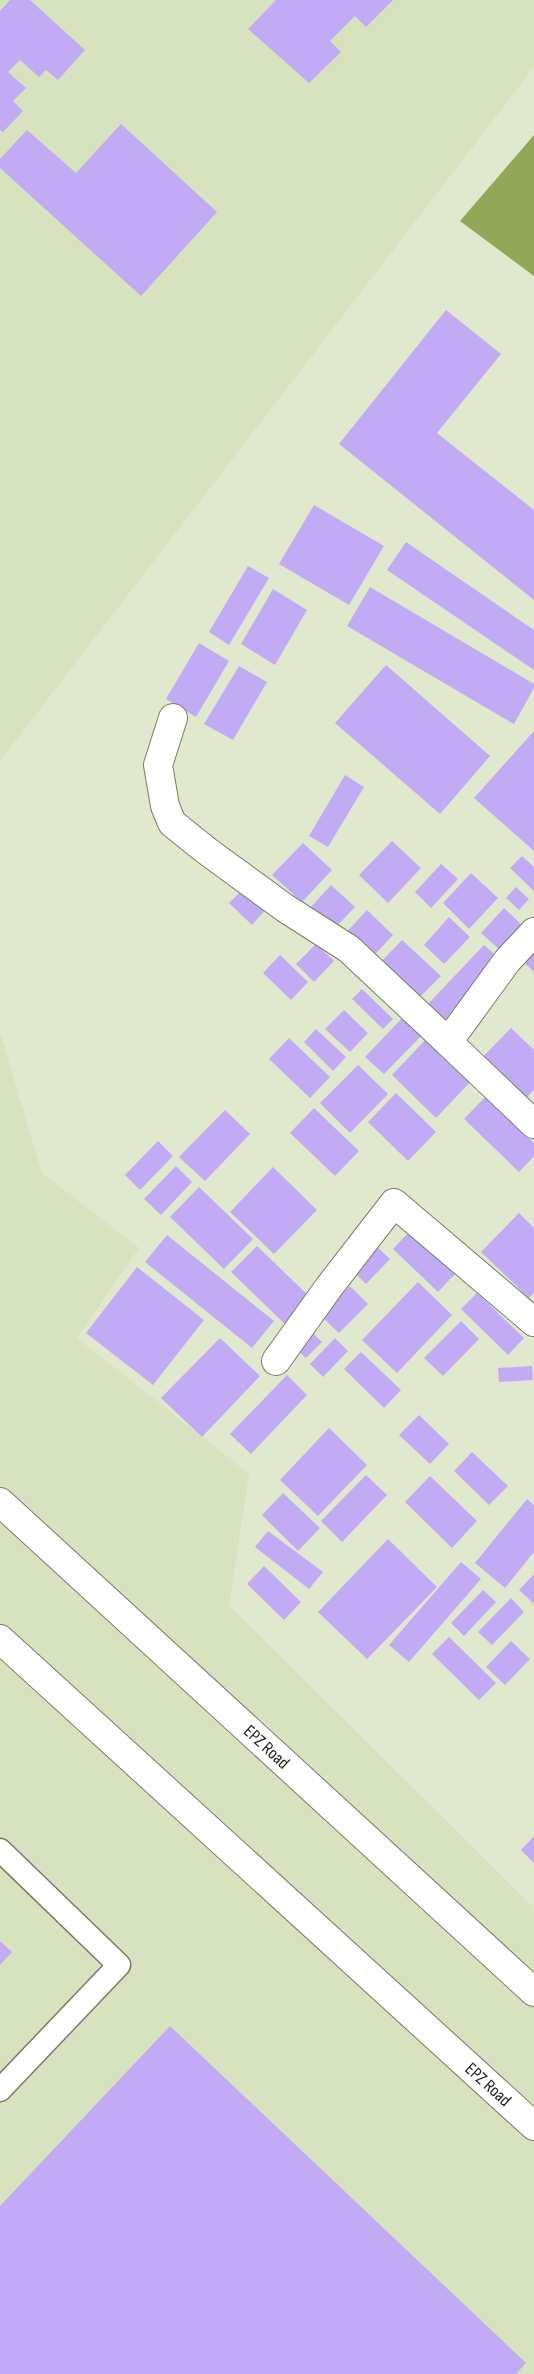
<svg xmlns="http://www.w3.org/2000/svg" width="534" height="2374" viewBox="0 0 534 2374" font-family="'Sofia Sans Condensed',sans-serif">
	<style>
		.built { fill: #d7e2be }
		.water { fill: #93a759 }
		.building { fill: #c2abf5 }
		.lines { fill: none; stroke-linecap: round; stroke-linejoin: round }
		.service-casing { stroke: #767e64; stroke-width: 25 }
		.minor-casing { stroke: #767e64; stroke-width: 30 }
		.secondary-casing { stroke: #767e64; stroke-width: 30 }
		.service { stroke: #fff; stroke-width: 22 }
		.minor { stroke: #fff; stroke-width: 28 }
		.secondary { stroke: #fff; stroke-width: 28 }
		.labels { text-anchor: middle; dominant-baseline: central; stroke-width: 4; stroke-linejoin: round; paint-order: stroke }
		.street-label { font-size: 18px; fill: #22251b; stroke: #e0e9cd }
	</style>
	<rect width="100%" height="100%" fill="#e0e9cd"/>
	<path class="built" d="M0,0h534v67l-534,694z
		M0,1032l42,141 97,75 -62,90 172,136 -20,131 305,303v466h-534z"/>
	<path class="water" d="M534,135v141l-74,-55z"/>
	<path class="building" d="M10,0h20l55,50 -27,30 -12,-10 -7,7 -19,-17 -12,12 18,16 -13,13 10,10 -20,21 -3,-2v-119z
		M276,0h117l-27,27 -11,-11 -25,25 11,11 -32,31 -61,-54z
		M121,124l96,88 -76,84 -141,-128v-9l27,-29 49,43z
		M446,310l55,44 -64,79 97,77v90l-195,-156z
		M314,505l70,41 -35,59 -70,-41z
		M406,542l128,88v40l-147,-100z
		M248,566l21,12 -40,67 -20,-13z
		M370,587l164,97v4l-20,36 -167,-98z
		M273,589l34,21 -32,55 -34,-21z
		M199,643l30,18 -33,56 -30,-18z
		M386,665l104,91 -50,58 -105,-91z
		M239,666l28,16 -34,58 -29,-16z
		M534,731v120l-60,-53z
		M345,775l19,12 -36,60 -19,-11z
		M392,841l29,27 -33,35 -29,-28z
		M303,843l29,27 -30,32 -30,-27z
		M522,856l12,11v24l-24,-23z
		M441,864l17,15 -27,29 -16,-16z
		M471,873l27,25 -29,31 -26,-26z
		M331,885l24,22 -22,23 -23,-22z
		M246,886l22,21 -16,18 -23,-22z
		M516,887l13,12 -10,11 -13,-12z
		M504,908l21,20 -23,24 -21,-19z
		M367,910l26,25 -24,26 -26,-25z
		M449,917l21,20 -26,27 -20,-19z
		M534,938v34l-17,-16z
		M402,940l39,36 -25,25 -38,-36z
		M316,944l18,17 -20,21 -18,-18z
		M484,945l18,16 -57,59 -17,-16z
		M280,955l28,27 -17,18 -28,-27z
		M362,989l31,30 -10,10 -31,-30z
		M344,1010l24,23 -18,19 -25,-23z
		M405,1015l19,18 -40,41 -19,-17z
		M511,1028l23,22v40l-13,13 -43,-41z
		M316,1029l30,28 -13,14 -29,-29z
		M431,1034l44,43 -39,41 -44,-43z
		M289,1038l41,39 -20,21 -41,-39z
		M358,1065l30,29 -38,39 -30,-30z
		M396,1093l40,39 -28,29 -40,-39z
		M486,1096l48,47v13l-15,16 -55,-53z
		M314,1108l45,43 -24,25 -45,-43z
		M225,1110l25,24 -45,47 -26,-24z
		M158,1141l15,15 -33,34 -15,-15z
		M176,1166l16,16 -31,33 -17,-16z
		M273,1167l44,43 -43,44 -44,-42z
		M199,1187l54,52 -29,30 -54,-52z
		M519,1213l15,15v65l-5,5 -48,-46z
		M410,1231l45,43 -17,18 -45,-43z
		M167,1235l107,86 -22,27 -107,-86z
		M374,1244l16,15 -24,25 -15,-15z
		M257,1246l55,53 -26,26 -55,-53z
		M137,1267l67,53 -51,65 -67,-52z
		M418,1282l34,33 -55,58 -35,-33z
		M350,1286l18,18 -29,29 -18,-17z
		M477,1293l47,45 -16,17 -47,-46z
		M461,1321l18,18 -36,37 -19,-18z
		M310,1330l12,12 -16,16 -12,-11z
		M220,1338l40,38 -58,61 -41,-39z
		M335,1338l13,13 -25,26 -13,-13z
		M361,1352l40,38 -17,18 -40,-39z
		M532,1366l1,14 -34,2 -1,-14z
		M287,1375l20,20 -56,59 -21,-20z
		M419,1415l30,29 -19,20 -31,-29z
		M329,1428l38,37 -49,51 -38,-36z
		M472,1452l36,34 -19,19 -35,-34z
		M366,1475l21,20 -45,47 -21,-21z
		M430,1476l47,45 -25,27 -47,-46z
		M283,1493l37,35 -22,23 -36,-36z
		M527,1499l7,6v47l-29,36 -30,-25z
		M268,1531l55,41 -14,17 -54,-42z
		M388,1539l49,48 -70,72 -49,-47z
		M461,1562l20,17 -72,83 -20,-17z
		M264,1566l37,36 -17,18 -37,-36z
		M534,1574v30l-15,-14z
		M483,1590l13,12 -32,34 -13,-13z
		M511,1598l13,14 -32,33 -14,-13z
		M449,1637l47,46 -17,17 -47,-46z
		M511,1641l19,18 -25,26 -19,-18z
		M534,1836v27l-13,-13z
		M0,1941l12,11 -12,13z
		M170,2026l356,337 -10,11h-516v-168z"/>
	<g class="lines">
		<defs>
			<path id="service" d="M0,1850l119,115 -119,125"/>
			<path id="minor" d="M173,718l-15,47 7,41 7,17 35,28 78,57 64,41 99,93 59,-81 27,-29
				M448,1042l86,82
				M276,1361l53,-74 65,-84 140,119"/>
			<g id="secondary">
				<path id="s1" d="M0,1502l534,490"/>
				<path id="s2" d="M0,1639l534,487"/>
			</g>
		</defs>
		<use href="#service" class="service-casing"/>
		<use href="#minor" class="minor-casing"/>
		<use href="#secondary" class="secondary-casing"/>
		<use href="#service" class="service"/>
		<use href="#minor" class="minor"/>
		<use href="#secondary" class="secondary"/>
	</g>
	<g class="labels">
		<g class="street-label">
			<text stroke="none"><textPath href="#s1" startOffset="362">EPZ Road</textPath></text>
			<text stroke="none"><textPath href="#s2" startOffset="661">EPZ Road</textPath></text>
		</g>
	</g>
</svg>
